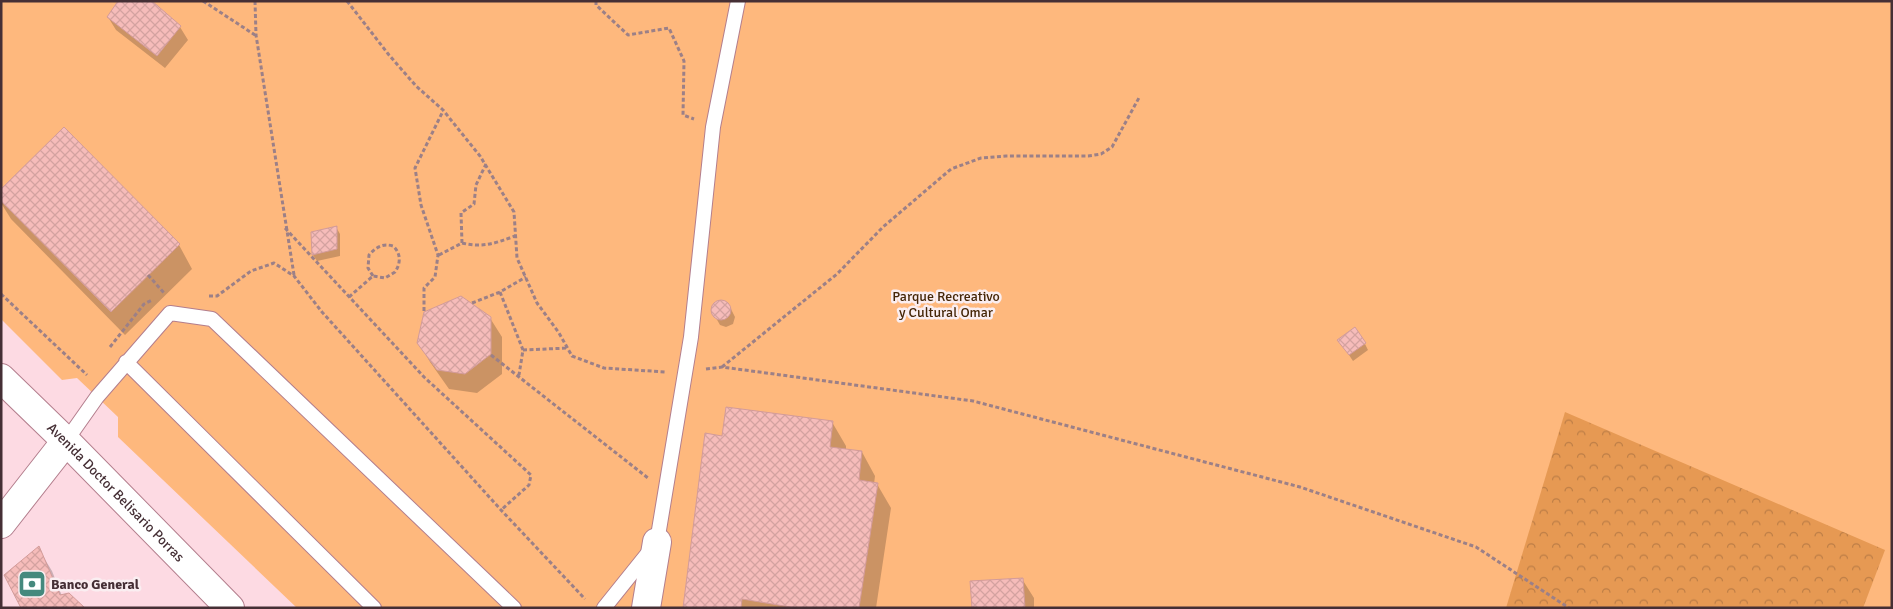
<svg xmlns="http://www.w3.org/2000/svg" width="1893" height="609" viewBox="0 0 1893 609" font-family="Signika,sans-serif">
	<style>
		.green { fill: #feb87d }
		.forest { fill: url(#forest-crowns) }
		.shadow { fill: #0003 }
		.building { fill: url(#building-cross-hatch); stroke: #d39b99 }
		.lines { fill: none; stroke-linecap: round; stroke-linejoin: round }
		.lane-casing { stroke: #b37e8d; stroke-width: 16 }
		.street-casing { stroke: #b37e8d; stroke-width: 30 }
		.secondary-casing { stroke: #b37e8d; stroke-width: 30 }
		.path { stroke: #9c8087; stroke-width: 3; stroke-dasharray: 4 2.5; stroke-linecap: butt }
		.lane { stroke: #fff; stroke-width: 14 }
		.street { stroke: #fff; stroke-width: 28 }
		.secondary { stroke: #fff; stroke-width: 28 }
		.labels { text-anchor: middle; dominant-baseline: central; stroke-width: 5; stroke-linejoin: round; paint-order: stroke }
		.park-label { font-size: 14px; fill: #452607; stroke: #faeef1 }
		.street-label { font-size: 14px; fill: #452f35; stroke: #faeef1 }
		.poi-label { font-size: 14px; font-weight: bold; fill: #452f35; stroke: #faeef1; text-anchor: start }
	</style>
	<defs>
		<pattern id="forest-crowns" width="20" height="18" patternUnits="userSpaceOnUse" patternTransform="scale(1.25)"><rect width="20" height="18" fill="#e69953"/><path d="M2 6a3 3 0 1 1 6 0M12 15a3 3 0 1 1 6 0" fill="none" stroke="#bc7d46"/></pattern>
		<pattern id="building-cross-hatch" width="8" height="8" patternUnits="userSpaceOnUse" patternTransform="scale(1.25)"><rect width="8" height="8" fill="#f6bcba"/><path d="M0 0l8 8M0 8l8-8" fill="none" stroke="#d4a2a0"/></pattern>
	</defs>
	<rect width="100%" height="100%" fill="#fddae3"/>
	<path class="green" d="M1,1h1891v607h-1595l-179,-171v-20l-41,-39 -15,2 -61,-61z"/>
	<path class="forest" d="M1565,412l320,138 -22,58h-357z"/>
	<path class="shadow" d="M108,17l72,10 8,13 -23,28 -49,-38z
		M1,191l178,54 13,24 -67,66 -114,-116 -10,-16z
		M336,227l4,7v22l-23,5 -4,-6v-22z
		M721,301l7,2 7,14 -2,7 -7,3 -6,-2 -8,-14 2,-6z
		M490,318l12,19v37l-25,19 -28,-4 -19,-27 -11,-19z
		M1365,344l3,6 -15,11 -10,-15z
		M832,422l14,24v4l16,2 13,24 -1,8h3l14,24 -15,100h-192l39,-171z
		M38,548l14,23 10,25 -39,12z
		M1022,579l12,19v10h-61z"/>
	<path class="building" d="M118,1h34l29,25 -24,30 -50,-39z
		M64,127l116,117 -69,68 -110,-111v-12z
		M337,226v23l-25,6 -1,-23z
		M461,296l30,21v37l-26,20 -28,-4 -20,-27 7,-31z
		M711 310a10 10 0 1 1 20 0a10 10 0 1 1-20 0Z
		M1355,327l11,16 -17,12 -12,-15z
		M726,407l107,14 -3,26 32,4 -3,29 19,3 -19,125h-63l-54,-9 -1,9h-58l22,-175 17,3z
		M39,546l21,49 9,-2 16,15h-64l-17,-33z
		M1023,578l2,30h-53l-2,-27z"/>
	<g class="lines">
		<defs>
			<path id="lane" d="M126,362l248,246
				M66,441l31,-44 73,-84 42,6 302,289
				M604,608l53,-66 34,-205 22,-210 25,-126"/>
			<path id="street" d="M1,524l65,-83
				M646,608l11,-66"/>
			<g id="secondary">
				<path id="s1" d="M1,378l65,63 164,167"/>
			</g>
		</defs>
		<use href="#lane" class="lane-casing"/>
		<use href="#street" class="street-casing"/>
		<use href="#secondary" class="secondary-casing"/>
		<path class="path" d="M203,1l52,34
			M255,1l1,34 38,240
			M347,1l42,54 27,31 27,24 37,46 34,56 3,46 20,45 22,30 13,23 32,12 62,4
			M596,1v4l32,30 41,-7 15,33 -1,54 11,4
			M157,2v-1
			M285,228l139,149 107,98 -2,10 -28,25
			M462,243l-1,-30 13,-9 2,-19 10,-21
			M439,255l23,-12c21,5 34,0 53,-7
			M148,275l16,18
			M500,292l23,58 -4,25
			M1,294l86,81
			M209,296h8l34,-25 23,-8 20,13 28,36 179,198 84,89
			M349,297l24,-21 12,2 10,-6c6,-9 6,-19 -2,-26 -10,-3 -17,1 -24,9l-1,13 5,8
			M472,303l28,-11 26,-15
			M424,311v-23l11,-11 3,-22 -17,-50 -6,-37 28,-57
			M110,347l34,-43 8,-4
			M523,350l45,-2
			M491,355l157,123
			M722,367l115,-93 46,-47 68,-58 30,-11 25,-2h82l13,-2 11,-7 28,-51
			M706,369l16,-2 251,34 327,86 176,60 93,61"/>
		<use href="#lane" class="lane"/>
		<use href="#street" class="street"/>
		<use href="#secondary" class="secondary"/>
	</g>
	<defs>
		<symbol id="bank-square" viewBox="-11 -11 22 22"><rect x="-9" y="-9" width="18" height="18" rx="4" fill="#45897d" stroke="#faeef1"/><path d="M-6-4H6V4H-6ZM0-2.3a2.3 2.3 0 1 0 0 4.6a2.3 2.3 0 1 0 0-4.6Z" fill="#fff"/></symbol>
	</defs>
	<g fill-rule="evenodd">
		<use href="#bank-square" x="16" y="568" width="32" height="32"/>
	</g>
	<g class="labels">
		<g class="park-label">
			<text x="946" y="296">Parque Recreativo<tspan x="946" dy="16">y Cultural Omar</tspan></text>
		</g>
		<g class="street-label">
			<text stroke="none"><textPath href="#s1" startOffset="162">Avenida Doctor Belisario Porras</textPath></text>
		</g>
		<g class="poi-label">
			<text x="51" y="584">Banco General</text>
		</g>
	</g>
	<rect width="1893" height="609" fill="none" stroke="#452f35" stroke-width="5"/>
</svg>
